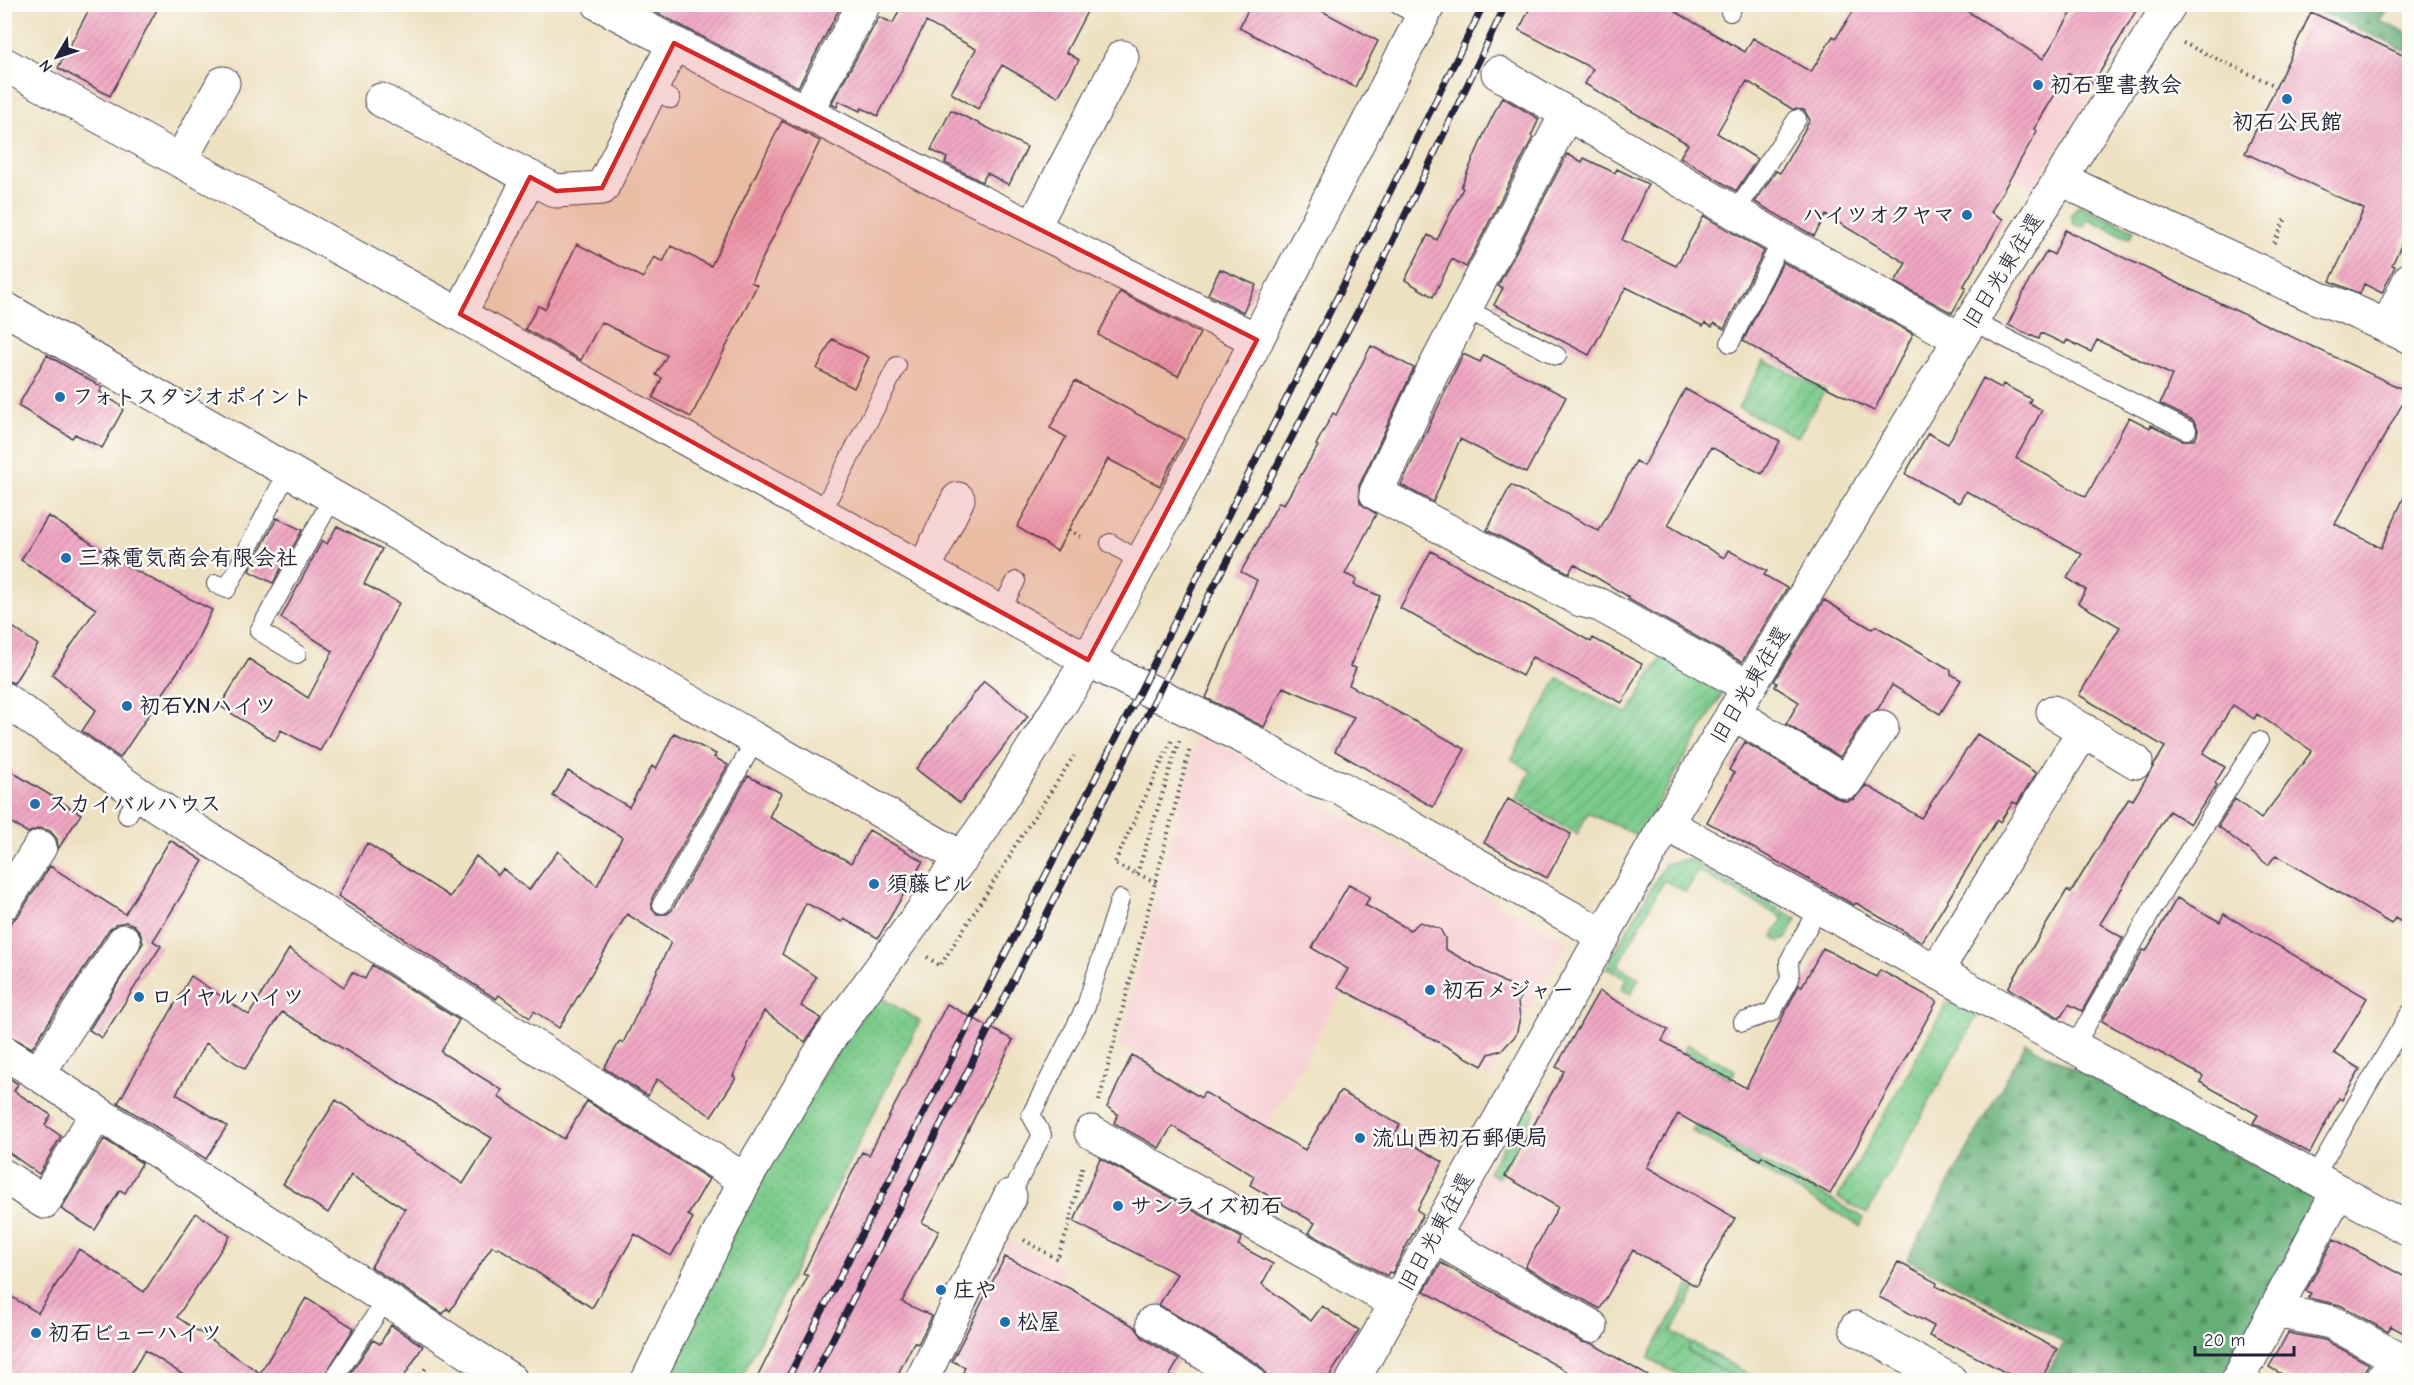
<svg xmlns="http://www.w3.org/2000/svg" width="2414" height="1385" viewBox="0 0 2414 1385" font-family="'Comic Neue','Klee One',sans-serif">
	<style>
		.built { fill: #f7cfd3 }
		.grass { fill: url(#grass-dots); stroke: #4f7663; stroke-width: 1.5 }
		.forest { fill: url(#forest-firs); stroke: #446859; stroke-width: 1.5 }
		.garden { fill: url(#garden-furrows); stroke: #4f7663; stroke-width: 1.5 }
		.building { fill: url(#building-hatch) }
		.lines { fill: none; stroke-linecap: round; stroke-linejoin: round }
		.service-casing { stroke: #413f4f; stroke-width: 20 }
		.minor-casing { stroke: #413f4f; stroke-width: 35 }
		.tertiary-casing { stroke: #413f4f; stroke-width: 35 }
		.path { stroke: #413f4f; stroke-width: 4; stroke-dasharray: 1.5 4.5; stroke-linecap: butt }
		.service { stroke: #fff; stroke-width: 18 }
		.minor { stroke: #fff; stroke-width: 33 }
		.tertiary { stroke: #fff; stroke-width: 33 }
		.rail-casing { stroke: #22223b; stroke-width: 7 }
		.rail { stroke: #fdfcf7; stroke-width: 4.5; stroke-dasharray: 14; stroke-linecap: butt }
		.marked { fill: #d62828; fill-opacity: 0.2; stroke: #d62828; stroke-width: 4.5; stroke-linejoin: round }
		.poi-dot { fill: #1f6fb2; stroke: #fdfcf7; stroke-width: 2 }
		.labels { text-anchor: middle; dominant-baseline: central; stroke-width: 5; stroke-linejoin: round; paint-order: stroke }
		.poi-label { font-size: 22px; font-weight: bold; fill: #22223b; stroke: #fdfcf7; text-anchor: start }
		.street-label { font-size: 22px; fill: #22223b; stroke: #fdfcf7 }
	</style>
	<defs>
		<pattern id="grass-dots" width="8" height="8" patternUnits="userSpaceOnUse" patternTransform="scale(1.5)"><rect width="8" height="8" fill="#7ccb8b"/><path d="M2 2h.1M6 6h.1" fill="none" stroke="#6bae79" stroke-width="1.8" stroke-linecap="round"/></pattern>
		<pattern id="forest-firs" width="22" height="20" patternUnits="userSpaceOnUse" patternTransform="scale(1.5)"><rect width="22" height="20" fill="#65af77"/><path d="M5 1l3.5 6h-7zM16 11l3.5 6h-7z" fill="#538e63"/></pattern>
		<pattern id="garden-furrows" width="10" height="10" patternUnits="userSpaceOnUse" patternTransform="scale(1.5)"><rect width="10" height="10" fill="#7ccb8b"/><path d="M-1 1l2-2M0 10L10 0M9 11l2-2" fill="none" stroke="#6bae79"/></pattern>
		<pattern id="building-hatch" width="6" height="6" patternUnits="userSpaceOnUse" patternTransform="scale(1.5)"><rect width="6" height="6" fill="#f0a7c3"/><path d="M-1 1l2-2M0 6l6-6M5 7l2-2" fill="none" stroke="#ce8fa8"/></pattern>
	</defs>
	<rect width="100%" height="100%" fill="#fdfcf7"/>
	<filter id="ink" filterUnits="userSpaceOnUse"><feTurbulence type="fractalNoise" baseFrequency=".0167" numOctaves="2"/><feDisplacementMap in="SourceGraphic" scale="12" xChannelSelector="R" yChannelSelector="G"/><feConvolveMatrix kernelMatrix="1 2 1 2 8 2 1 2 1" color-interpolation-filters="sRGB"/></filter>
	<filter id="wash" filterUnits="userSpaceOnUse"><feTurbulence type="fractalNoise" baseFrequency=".008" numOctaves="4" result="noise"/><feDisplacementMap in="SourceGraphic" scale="24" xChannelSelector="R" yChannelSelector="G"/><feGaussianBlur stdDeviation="1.35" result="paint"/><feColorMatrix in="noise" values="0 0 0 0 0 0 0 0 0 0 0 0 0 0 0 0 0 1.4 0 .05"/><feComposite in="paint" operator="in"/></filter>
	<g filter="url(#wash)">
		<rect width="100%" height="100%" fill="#eee1c2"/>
		<path class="built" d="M1962,5h186l-117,183 -132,-77z
			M1197,736l46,20 63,39 262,147 -79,135 -147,-84 -75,134 -148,-82z
			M1488,1172l150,85 -28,49 -22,5 -126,-70 -5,-15z
			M1009,1240l54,27 -3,20 -26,51 64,42h-124l-27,-16z"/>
		<path class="grass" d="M2079,205l55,25 -4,9 -42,-20 -5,8 -10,-3 -2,-9z
			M878,996l42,25 -180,359h-78c64,-133 125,-267 216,-384z
			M1948,1001l29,15 -110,198 -29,-16z
			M1696,1124l168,94 -4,8 -168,-95z
			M1691,1342l68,38h-19l-53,-30z"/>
		<path class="forest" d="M2305,5h85l-11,16 30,12v19z
			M2026,1043l284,153 1,29 -88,155h-179l20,-38 -157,-83z"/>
		<path class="garden" d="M1764,360l61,30 -27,47 -60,-29z
			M1665,650l59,41 -85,145 -51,-23 -11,21 -61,-35 15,-28 -19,-12 46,-81 70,36z
			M1688,859l109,60 -11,20 -7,3 -6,-5 10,-19 -85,-47 -12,21 -22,-12 -46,86 21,12 -8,16 -10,-5 6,-11 -21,-10 59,-104z
			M1687,1044l48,26 -4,9 -48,-27z
			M1527,1105l9,5 -38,68 -10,-6z
			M1689,1286l7,3 -24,43 19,10 -4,9 53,29h-52l-40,-22z"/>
		<g id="blocks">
			<path class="building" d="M92,4h68l-50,92 -52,-28z
				M640,4h202l-44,83z
				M892,4h199l-25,48 13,8 -21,37 -56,-32 -24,44 -27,-16 25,-44 -50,-27 -48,94 -16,-8 -2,3 -21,-10 -2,6 -6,-3 48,-87 14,6 7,-14z
				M1251,4h58l69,37 -23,46 -116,-59z
				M1532,4h148l-4,8 69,40 8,-14 58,34 22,-36 3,2 22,-34h98l87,55 34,-55h63l-47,80 -5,-4 -2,4 -18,-11 -34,56 3,2 -46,81 12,7 -40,68 3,1 -14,25 -57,-31 11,-19 -80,-48 -12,21 -59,-34 21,-31 4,2 30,-53 -6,-10 -12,-1 -45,-28 -30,52 40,26 -21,32 -56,-34 8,-13 -103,-60 8,-15 -74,-39z
				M2311,12l98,46v170l-17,37 3,1 -13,27 -18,-9 -4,10 -30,-13 34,-72 -119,-56z
				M1502,97l37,22 -8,17 2,1 -67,130 -14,-8 -19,38 -28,-17 23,-45 9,5 26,-52 -2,-1 23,-53z
				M951,110l76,37 -18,38 -22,-12 -5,9 -37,-19 2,-5 -16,-8z
				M782,121l38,20 -69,141 6,3 -66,132 -38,-19 9,-20 -6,-3 11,-20 -66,-33 -20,38 -56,-31 13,-23 7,3 32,-65 66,34 11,-21 9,5 8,-16 40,20z
				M1567,154l15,8 2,-4 31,15 2,-4 31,15 -26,56 54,26 28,-50 60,35 -40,78 -10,-6 -2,4 -7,-4 -2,3 -77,-39 -37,68 -95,-50 9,-17 -5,-2z
				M2065,230l344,162 -74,132 46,24 28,-62v441l-14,-9 -4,6 -115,-69 -8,10 -50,-39 17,-27 26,20 51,-68 -55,-37 -3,5 -21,-14 -30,48 22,14 -10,16 2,2 -27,39 -21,-13 -69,113 23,14 -41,73 -13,-7 -9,14 -52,-30 59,-98 4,2 58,-94 4,2 32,-53 -86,-52 41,-68 -42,-24 8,-13 -19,-12 15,-24 -116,-63 -7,12 -54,-29 23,-41 20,11 35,-66 18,10 2,-4 28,15 -2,4 13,7 -26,48 70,39 43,-80 21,11 1,-3 31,15h11l4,-4 1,-7 -5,-9 -33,-16 12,-29 -75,-35 -6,12 -24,-12 -2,4 -24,-11 -2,6 -31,-14 23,-48 16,-26 7,4z
				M1783,262l130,72 -39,77 -90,-45 -41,-25z
				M1220,269l36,16 -13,27 -35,-18z
				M1120,292l80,41 -22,43 -80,-41z
				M832,339l37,18 -15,31 -37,-19z
				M1371,346l43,22 -55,118 1,17 16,11 -31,60 12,5 -3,6 26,11 -30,70 6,2 -7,17 116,64 -32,58 -98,-56 19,-34 -71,-30 -19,40 -58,-29 51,-118 -16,-8 38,-70 5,2 34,-58 -2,-1 17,-32 3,2z
				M1463,354l17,8 4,-7 82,42 -40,76 -66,-34 -27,63 -32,-17z
				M47,355l55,32 -2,5 24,16 -22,40 -27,-14 -3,4 -54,-32z
				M1075,381l109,58 -24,47 -52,-27 -51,92 -40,-24 49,-90 -16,-9z
				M1685,389l95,52 -18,33 -51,-27 -43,78 56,33 4,-8 39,21 -3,4 23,13 -45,74 -114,-63 1,-2 -55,-33 -5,9 -82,-43 24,-45 88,46 37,-70 8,5z
				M48,516l64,40 -1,2 101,52 -20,40 -72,108 -38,-27 14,-21 -44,-36 44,-65 -75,-49z
				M277,518l25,12 -29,53 -24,-12z
				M337,526l45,23 -18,35 35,19 -79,148 -39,-21 -6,11 -55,-35 29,-47 59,39 25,-47 -52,-33 41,-77 5,3z
				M1431,551l160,91 2,-4 49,26 -20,39 -90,-46 -10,19 -122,-68z
				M1824,600l48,29 4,-3 75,44v4l10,6 -21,34 -48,-29 -14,24 -12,8 -26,40 -54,-33 13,-22 -24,-15 2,-4 -3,-2z
				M4,621l34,24 -24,38 -10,-3z
				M984,681l44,35 -68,87 -44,-34z
				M674,733l42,21 -2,3 14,8 -76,133v11l5,5h10l5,-4 76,-134 33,17 -12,24 82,46 18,-33 54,31 -45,77 -34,-19 -2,3 -36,-19 -24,51 34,23 -15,29 20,12 -16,24 -41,-31 -31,65 3,2 -25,38 -54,-37 -9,17 -44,-28 16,-27 3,2 48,-101 -44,-28 -68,114 -25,-17 -4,7 -31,-23 -3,4 -158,-103 29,-53 83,54 26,-41 22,19 5,-6 26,21 29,-39 39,35 25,-49 -69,-41 15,-25 61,36 23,-41 4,3z
				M1977,734l59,39 -19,31 -4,-2 -13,20 -3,-2 -75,122 -66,-39 -2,2 -147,-83 27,-49 -5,-3 16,-28 92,56 9,3 8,-2 12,-14 55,33z
				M4,767l77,47 -23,35 -1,-10 -7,-8 -10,-3 -12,5 -24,-15z
				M1508,799l63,35 -24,44 -63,-35z
				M170,840l33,21 -50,80 8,5 -59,92 -13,-8 54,-87 -3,-11 -6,-7 -8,-3 -10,2 -8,7 -76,117 -28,-15v-103l16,-17 30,-47 75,48z
				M1349,884l21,13 -5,8 45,25 10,-8 20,7 5,9v11l78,44 -5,9 2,16 -4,17 -14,15 -13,4 -7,12 -144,-79 10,-18 -36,-21z
				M2177,898l43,24 4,-8 143,84 -33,55 26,16 -18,31 -3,-2 -29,55 -57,-30 5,-8 -58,-33 3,-6 -101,-55 41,-71 3,1z
				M1823,948l53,29 4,-7 57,31 -107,193 -68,-38 -2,4 -82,-46 -31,53 88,51 -39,68 -63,-36 -33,59 -75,-42 33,-60 -53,-31 59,-105 -8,-4 43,-76 69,39 -6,11 84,47 53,-103 3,1z
				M289,949l55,38 8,-15 13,7 7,-14 87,55 -18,32 61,38 -4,7 66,42 23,-38 122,78 -21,36 5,3 -22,38 -36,-22 -43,74 -94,-61 -1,2 -5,-3 -42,65 -3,-3 -4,6 -72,-47 34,-58 -54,-34 -23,38 -45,-29 53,-84 127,84 29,-46 -210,-126 -37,57 -39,-26 -30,51 51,32 -21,33 -88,-56 73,-127 58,39z
				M947,1004l66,36 -91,183 17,8 -37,71 30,14 -14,28 -4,-2 -19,38h-139l52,-104 -5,-2 59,-122 7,3z
				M1132,1055l69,43 3,-6 101,58 35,-59 60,34 -5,9 48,28 -26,48 6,4 -31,59 -3,-1 -2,4 -78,-43 6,-10 -65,-38 4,-9 -82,-50 -13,22 -45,-25 4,-9 -11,-7z
				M4,1075l14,9 -4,7 37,24 -6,10 16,11 -22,38 -35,-25z
				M104,1139l38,24 -17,30 -5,-3 -25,40 -34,-21z
				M1100,1158l142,80 -4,7 35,19 -11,20 49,37 11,-15 37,24 -32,50h-60l-2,-8 -7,-8 -99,-59 18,-31 -103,-52z
				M196,1213l34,23 -53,81 83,56 46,-75 48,30 -32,52h-131l-46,-30 -18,30h-123v-88l34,21 41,-64 65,43z
				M2334,1239l75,40v57l-18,-10 -3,6 -48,-27 -32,-7 3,-5 -5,-2z
				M1005,1257l66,32 64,38 8,11 36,22 -12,20h-187l-17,-8 2,-5 -13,-6z
				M1898,1262l39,21 -1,3 121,63 -16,31h-21l-65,-34 -1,2 -25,-12 5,-10 -55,-29z
				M1441,1263l141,79 11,2 62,36h-73l-158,-89z
				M391,1325l32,21 -21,34h-56l27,-40 7,4z
				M2288,1333l37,7 44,24 -8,16h-69l-23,-13z"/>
		</g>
	</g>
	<g filter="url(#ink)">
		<use href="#blocks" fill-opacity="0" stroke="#413f4f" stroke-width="1.5"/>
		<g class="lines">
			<defs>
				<path id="service" d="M1397,4l25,14
					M1730,12l4,-8
					M652,89l19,10
					M1735,212l62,-93
					M1466,309l91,47
					M1972,321l215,109
					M1730,343l52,-103
					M821,513l76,-147
					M1110,543l30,18
					M216,584l11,5 61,-118
					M1000,611l16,-30
					M297,654l-38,-23 74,-134
					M127,815l13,-20
					M662,904l94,-165
					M1743,1022l29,-10 18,-33 -1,-18 30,-54
					M2074,1047l92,-161 93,-145
					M2314,1177l96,-164
					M1010,1196l32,-61 -11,-20 55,-109 34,-107
					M333,1380l52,-79"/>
				<path id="minor" d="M599,4l300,157 358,179
					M4,64l1084,596 165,82 58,36 28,9 265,149
					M1498,73l284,167 178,99
					M381,100l175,91 46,-3 72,-145
					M806,112l58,-108
					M1567,113l-135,260 -56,120 205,107 19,5 149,82
					M180,161l43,-78
					M2061,177l20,12 239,110 22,7 68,31
					M1034,226l88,-169
					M4,308l958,550
					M460,314l70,-137
					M2387,327l23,-48
					M924,569l34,-70
					M4,699l136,96 605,385
					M2053,712l83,50
					M1733,713l113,69 36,-55
					M1666,824l744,406
					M4,903l36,-56
					M1937,970l147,-240
					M4,1052l507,328
					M38,1074l86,-133
					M1091,1132l305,171
					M4,1176l40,26 53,-89
					M1433,1236l158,90
					M2276,1311l55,11 64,35 -13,23
					M1153,1322l95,58
					M1856,1328l94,52
					M648,1380l97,-200 83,-140 153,-209 107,-171 81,-149 260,-507
					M922,1380l88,-184
					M2238,1380l100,-189"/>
				<path id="tertiary" d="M1353,1380l313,-556 294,-485 210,-335"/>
			</defs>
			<use href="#service" class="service-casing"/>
			<use href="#minor" class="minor-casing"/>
			<use href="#tertiary" class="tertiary-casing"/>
			<path class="path" d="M2273,4h3
				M2183,43l93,43
				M2274,243l12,-25
				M1069,530l15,9
				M1011,852l63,-96
				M1137,874l42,-133
				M1156,882l-42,-18 58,-124
				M927,957l13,9 72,-113
				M1099,1101l91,-353
				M1024,1240l33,19 11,-30 15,-65
				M418,1380l9,-14"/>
			<use href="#service" class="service"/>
			<use href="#minor" class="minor"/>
			<use href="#tertiary" class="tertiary"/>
			<defs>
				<path id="rail" d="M787,1380l355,-693 342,-683
					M812,1380l345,-685 215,-411 134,-280"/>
			</defs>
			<use href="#rail" class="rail-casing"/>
			<use href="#rail" class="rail"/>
		</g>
	</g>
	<path class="marked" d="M674,43l583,297 -169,320 -628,-346 70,-137 26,14 46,-3z"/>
	<g class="poi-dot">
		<circle cx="2038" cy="85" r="6"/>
		<circle cx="2287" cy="99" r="6"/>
		<circle cx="1967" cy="215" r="6"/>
		<circle cx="60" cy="397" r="6"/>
		<circle cx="66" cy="558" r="6"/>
		<circle cx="127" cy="706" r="6"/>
		<circle cx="35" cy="804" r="6"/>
		<circle cx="874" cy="884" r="6"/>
		<circle cx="1430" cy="990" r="6"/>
		<circle cx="139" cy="997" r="6"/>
		<circle cx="1360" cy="1138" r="6"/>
		<circle cx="1118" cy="1206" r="6"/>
		<circle cx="941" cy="1290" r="6"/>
		<circle cx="1005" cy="1322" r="6"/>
		<circle cx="36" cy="1333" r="6"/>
	</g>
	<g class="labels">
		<g class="poi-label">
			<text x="2050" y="85">初石聖書教会</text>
			<text x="2287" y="122" text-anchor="middle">初石公民館</text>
			<text x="1955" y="215" text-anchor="end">ハイツオクヤマ</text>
			<text x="72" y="397">フォトスタジオポイント</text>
			<text x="78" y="558">三森電気商会有限会社</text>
			<text x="139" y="706">初石Y.Nハイツ</text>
			<text x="47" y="804">スカイバルハウス</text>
			<text x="886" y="884">須藤ビル</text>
			<text x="1442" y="990">初石メジャー</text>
			<text x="151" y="997">ロイヤルハイツ</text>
			<text x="1372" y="1138">流山西初石郵便局</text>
			<text x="1130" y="1206">サンライズ初石</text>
			<text x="953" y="1290">庄や</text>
			<text x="1017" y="1322">松屋</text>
			<text x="48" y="1333">初石ビューハイツ</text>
		</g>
		<g class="street-label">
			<text transform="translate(2003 271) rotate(-58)">旧日光東往還</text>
			<text transform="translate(1750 685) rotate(-59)">旧日光東往還</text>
			<text transform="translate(1436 1232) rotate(-61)">旧日光東往還</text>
		</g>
	</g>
	<rect width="2414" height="1385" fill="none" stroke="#fdfcf7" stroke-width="24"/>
	<g transform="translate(57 57) rotate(231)" stroke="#fdfcf7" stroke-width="4.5" paint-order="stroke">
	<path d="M0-4.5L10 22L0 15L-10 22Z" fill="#22223b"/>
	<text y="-9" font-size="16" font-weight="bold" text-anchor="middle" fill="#22223b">N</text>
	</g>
	<path d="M2195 1346v9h99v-9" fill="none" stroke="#22223b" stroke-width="3"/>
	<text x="2204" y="1346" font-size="18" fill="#22223b" stroke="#fdfcf7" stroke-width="4.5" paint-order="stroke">20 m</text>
</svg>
